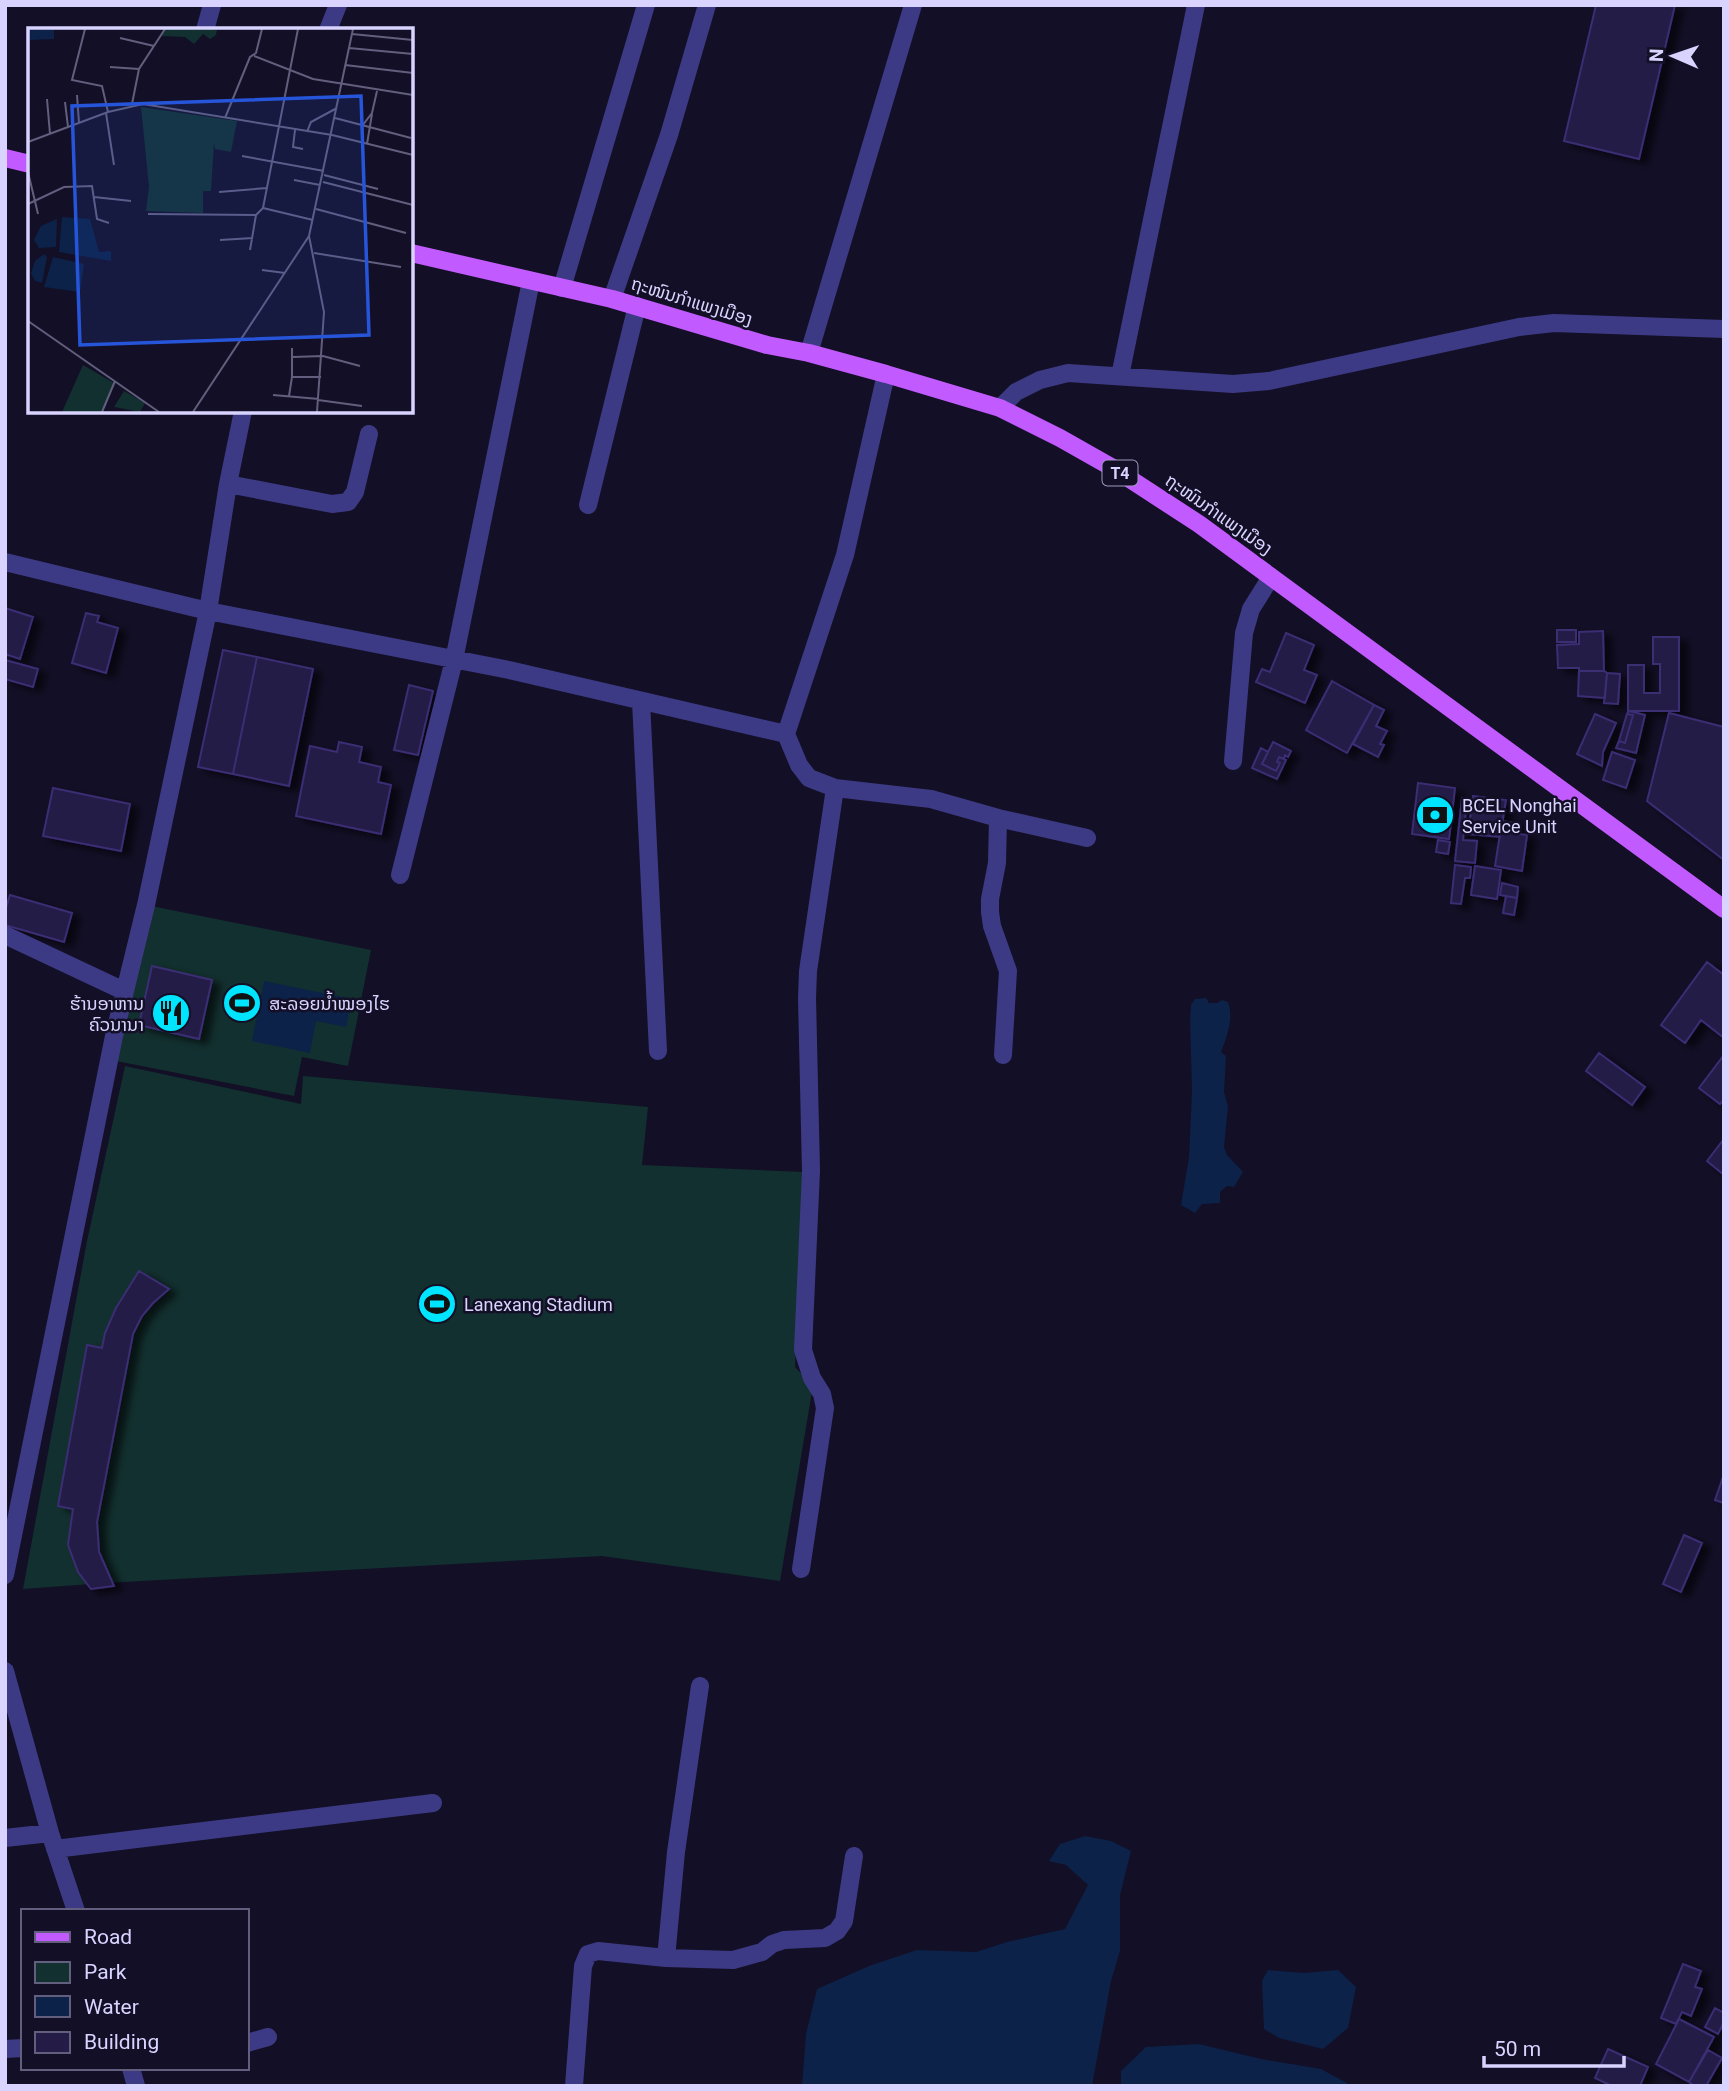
<svg xmlns="http://www.w3.org/2000/svg" width="1729" height="2091" viewBox="0 0 1729 2091" font-family="Roboto,'Noto Sans Lao',sans-serif">
	<style>
		.green { fill: #12302f }
		.water { fill: #0c2248 }
		.building { fill: #241b47; stroke: #3b2d73; stroke-width: 2; filter: url(#shadow) }
		.lines { fill: none; stroke-linecap: round; stroke-linejoin: round }
		.street { stroke: #3d3a85; stroke-width: 18 }
		.primary { stroke: #c25bff; stroke-width: 18 }
		.labels { text-anchor: middle; dominant-baseline: central; stroke-width: 5; stroke-linejoin: round; paint-order: stroke }
		.shield { fill: #130f26; stroke: #9e99be; stroke-width: 2 }
		.shield-label { font-size: 16px; font-weight: bold; fill: #d9d4ff }
		.street-label { font-size: 18px; fill: #d9d4ff; stroke: #130f26 }
		.poi-label { font-size: 18px; fill: #d9d4ff; stroke: #130f26; text-anchor: start }
		.inset-road { fill: none; stroke: #625e7d; stroke-width: 2 }
		.view { fill: #2655da; fill-opacity: 0.15; stroke: #2655da; stroke-width: 3.5 }
		.inset-edge { fill: none; stroke: #d9d4ff; stroke-width: 3.5 }
	</style>
	<defs>
		<filter id="shadow"><feDropShadow dx="8" dy="4.5" stdDeviation="3.5" flood-color="#0009"/></filter>
	</defs>
	<rect width="100%" height="100%" fill="#130f26"/>
	<path class="green" d="M146,905l225,45 -23,116 -46,-9 -8,39 -183,-36z
		M125,1066l176,38 2,-28 345,31 -6,58 161,7 -8,195 18,19 -33,195 -178,-25 -497,27 -82,6 64,-348z"/>
	<path class="water" d="M264,981l88,18 -6,28 -30,-6 -6,32 -58,-12z
		M1206,998l3,5h8l5,-3 6,2c6,15 -1,35 -7,50l5,4 -2,36 4,14 -4,41 3,8 16,17 -9,15 -7,-1 -7,6v11l-18,1 -7,9 -14,-8 8,-48 3,-66 -2,-71 1,-15 4,-6z
		M1085,1836l26,5 20,10 -11,44v56l-9,30 -19,105h-290l4,-52 11,-45 52,-23 48,-16 59,2 31,-10 58,-13 23,-44 -22,-20 -17,-4 11,-17z
		M1268,1970l35,3 35,-3 18,17 -8,41 -25,21 -44,-11 -15,-9 -2,-48z
		M1199,2044l62,15 60,10 26,14v3h-226v-15l25,-24z"/>
	<path class="building" d="M1596,5h79l-36,154 -75,-18z
		M5,608l28,9 -13,42 -15,-5z
		M86,613l13,3 -2,6 21,6 -12,45 -34,-10z
		M1557,630h19v12h-19z
		M1603,631l1,40h-25v-3h-21l-1,-23 22,-1v-12z
		M1286,633l28,12 -10,25 13,5 -12,28 -49,-21 6,-13 8,3z
		M1653,637h26v74h-51v-46h16v28h16v-29h-7z
		M223,650l34,7 -24,117 -35,-7z
		M257,657l56,12 -24,117 -56,-12z
		M5,660l33,9 -5,18 -28,-8z
		M1579,671h25l3,2 -2,25 -27,-2z
		M1607,673l13,1 -2,30 -14,-1z
		M1332,681l42,24 -27,48 -41,-23z
		M409,685l24,6 -15,64 -24,-5z
		M1374,705l10,5 -8,16 11,5 -7,13 4,1 -6,12 -25,-13z
		M1629,711l16,4 -9,38 -20,-5 3,-7 6,2 8,-28 -6,-1z
		M1669,713l55,14v133l-77,-59z
		M1595,714l21,9 -13,29 -1,14 -25,-12z
		M1627,714l6,1 -8,28 -6,-2z
		M339,742l23,5 -3,15 22,5 -3,15 13,3 -10,49 -85,-18 14,-70 27,6z
		M1273,742l18,9 -3,6 -3,-2 -1,4 -5,-2 -2,5 3,1 -4,8 -14,-7z
		M1261,748l7,4 -6,12 14,7 4,-8 -3,-1 2,-5 7,3 -9,19 -25,-11z
		M1612,752l23,8 -9,28 -23,-8z
		M1418,783l37,5 -6,51 -37,-5z
		M53,788l77,16 -9,47 -78,-15z
		M1473,796l33,4 -6,37 -32,-3z
		M1462,798l5,1 -4,41 14,1 -2,22 -20,-2z
		M1502,821l18,3 -1,10 8,1 -5,36 -27,-5z
		M1438,840l12,2 -2,12 -12,-2z
		M1455,865l16,2 -1,11h-5l-4,26 -10,-1z
		M1475,866l26,4 -4,29 -26,-4z
		M1502,883l16,4 -1,11 -17,-3z
		M10,895l62,18 -8,29 -59,-17v-14z
		M1506,896l11,2 -3,17 -11,-2z
		M1707,962l17,13v63l-23,-18 -16,23 -24,-18z
		M152,966l60,14 -13,59 -60,-14z
		M1599,1053l46,34 -13,18 -46,-34z
		M1724,1055v44l-4,5 -21,-16z
		M1724,1139v36l-17,-14z
		M139,1271l30,18 -16,14 -11,13 -9,18 -36,188 2,30 15,34 -23,3 -13,-17 -10,-27 5,-36 -15,-3 29,-161 15,3 3,-15 11,-25z
		M1724,1474v29l-9,-3z
		M1684,1535l18,8 -21,49 -18,-8z
		M1683,1964l18,7 -6,16 7,2 -11,27 -9,-4 -6,12 -15,-6z
		M1715,2008l9,5v9l-6,12 -13,-7z
		M1679,2019l35,18 -25,45 -33,-18z
		M1608,2049l40,18 -8,19h-28l-17,-8z
		M1708,2050l14,8 -16,28h-11l-6,-4z"/>
	<g class="lines">
		<path class="street" d="M205,30l7,-25
			M328,30l10,-25
			M562,288l84,-283
			M612,299l57,-164 38,-130
			M809,353l104,-348
			M886,374l-41,181 -59,179 13,31 10,13 26,10 96,11 67,19 89,20
			M1120,376l76,-371
			M1000,408l16,-16 24,-12 28,-7 165,11 36,-3 250,-54 35,-4 170,6
			M228,484l104,20 16,-2 7,-10 14,-58
			M588,505l49,-199
			M5,562l203,49 301,59 277,64
			M641,701l17,350
			M1233,761l11,-128 7,-24 20,-32
			M998,818l-1,45 -7,36v13l2,14 16,45 -5,84
			M400,875l54,-215 77,-379
			M5,935l119,56
			M801,1569l24,-161 -3,-14 -10,-16 -9,-28 8,-179 -4,-173 1,-27 27,-183
			M5,1575l109,-539 32,-131 62,-294 20,-127 15,-73
			M5,1671l45,162 26,78
			M5,1838l45,-5
			M55,1849l378,-46
			M666,1958l10,-106 24,-166
			M247,2043l21,-6
			M5,2049l18,-1
			M131,2068l5,18
			M574,2086l9,-120 5,-12 10,-3 68,7 67,2 29,-8 10,-8 12,-4 41,-2 12,-7 7,-10 10,-65"/>
		<path class="primary" d="M5,158l25,6
			M411,253l201,46 155,46 42,8 77,21 114,34 60,30 53,30 86,56 525,385"/>
	</g>
	<defs>
		<symbol id="bank-disc" viewBox="-11 -11 22 22"><circle r="9.5" fill="#00e5ff" stroke="#130f26"/><path d="M-6-4H6V4H-6ZM0-2.3a2.3 2.3 0 1 0 0 4.6a2.3 2.3 0 1 0 0-4.6Z" fill="#111"/></symbol>
		<symbol id="stadium-disc" viewBox="-11 -11 22 22"><circle r="9.5" fill="#00e5ff" stroke="#130f26"/><path d="M0-5a6.5 5 0 1 0 0 10a6.5 5 0 1 0 0-10ZM-3.5-1.8h7v3.6h-7Z" fill="#111"/></symbol>
		<symbol id="restaurant-disc" viewBox="-11 -11 22 22"><circle r="9.5" fill="#00e5ff" stroke="#130f26"/><path d="M-5-6h1v4h1v-4h1v4h1v-4h1v5L-1.5 .5V6h-2V.5L-5-1ZM5-6V6H3V1.5H1.5Q1.5-4 5-6Z" fill="#111"/></symbol>
	</defs>
	<g fill-rule="evenodd">
		<use href="#bank-disc" x="1413" y="793" width="44" height="44"/>
		<use href="#stadium-disc" x="220" y="981" width="44" height="44"/>
		<use href="#restaurant-disc" x="149" y="991" width="44" height="44"/>
		<use href="#stadium-disc" x="415" y="1282" width="44" height="44"/>
	</g>
	<g class="labels">
		<rect class="shield" x="1102.5" y="460.5" width="35" height="25" rx="5"/>
		<g class="shield-label">
			<text x="1120" y="473">T4</text>
		</g>
		<g class="street-label">
			<text transform="translate(692 301) rotate(17)">ຖະໜົນກຳແພງເມືອງ</text>
			<text transform="translate(1219 514) rotate(35)">ຖະໜົນກຳແພງເມືອງ</text>
		</g>
		<g class="poi-label">
			<text x="1462" y="805">BCEL Nonghai<tspan x="1462" dy="21">Service Unit</tspan></text>
			<text x="144" y="1003" text-anchor="end">ຮ້ານອາຫານ<tspan x="144" dy="21">ຄົວນານາ</tspan></text>
			<text x="269" y="1003">ສະລອຍນ້ຳໝອງໄຮ</text>
			<text x="464" y="1304">Lanexang Stadium</text>
		</g>
	</g>
	<g transform="translate(28 28)">
		<rect width="385" height="385" fill="#130f26"/>
		<path d="M137,1h52l-1,6 -6,4 -7,-5 -9,10 -9,-7 -23,-1zM113,79l96,14 -6,31 -16,-3 -1,-6 -3,48h-8v22l-57,-2 3,-24zM55,337l31,18 -12,29h-40zM96,363l21,12 -5,9 -26,-5z" fill="#12302f"/>
		<path d="M0,1l26,1v9l-24,1zM34,189l28,2 9,33 12,-1v10l-52,-9zM29,191l-1,28 -17,1 -5,-8 7,-14zM16,226l3,3 -5,26 -7,-2 -4,-8 4,-12zM25,229l31,7 -4,28 -36,-5z" fill="#0c2248"/>
		<path class="inset-road" d="M57,1l-13,51 30,6 6,26M324,6l61,6M92,10l34,8M321,20l64,6M226,28l59,23 100,16M317,37l68,8M82,39l29,2M49,67l2,28M19,71l3,35M37,74l3,25M104,76l7,-35 26,-40M78,85l8,52M197,90l25,-61 6,-4 6,-24M307,90l76,20M334,98l10,-13 5,-22M267,102l-2,17 10,2M279,104l4,-10 26,-14M0,114l80,-30 35,-8 189,31 81,20M339,116l5,-30M214,128l82,15M0,144l10,42M296,147l54,14M266,152l26,5M295,154l90,23M191,164l48,-4M66,169l37,4M0,176l36,-17 28,-1 5,33 12,4M235,180l50,12M288,181l90,24M120,186l108,1M281,208l15,76 -7,100M192,212l33,-2M222,222l6,-35 7,-7 35,-179M286,225l87,14M234,242l23,3M0,293l131,91M265,329l30,-1 37,10M264,349v-29M245,367l46,4M261,368l3,-19h29M290,372l44,6M74,384l13,-31M165,384l116,-176 44,-207"/>
		<path class="view" d="M333,68l8,239 -289,10 -8,-239z"/>
		<rect width="385" height="385" class="inset-edge"/>
	</g>
	<rect width="1729" height="2091" fill="none" stroke="#d9d4ff" stroke-width="14"/>
	<rect x="21" y="1909" width="228" height="161" fill="#130f26" stroke="#625e7d" stroke-width="2"/>
	<rect x="35" y="1932" width="35" height="10" fill="#c25bff" stroke="#625e7d" stroke-width="2"/>
	<text x="84" y="1944" font-size="21" fill="#d9d4ff">Road</text>
	<rect x="35" y="1962" width="35" height="21" fill="#12302f" stroke="#625e7d" stroke-width="2"/>
	<text x="84" y="1979" font-size="21" fill="#d9d4ff">Park</text>
	<rect x="35" y="1996" width="35" height="21" fill="#0c2248" stroke="#625e7d" stroke-width="2"/>
	<text x="84" y="2014" font-size="21" fill="#d9d4ff">Water</text>
	<rect x="35" y="2032" width="35" height="21" fill="#241b47" stroke="#625e7d" stroke-width="2"/>
	<text x="84" y="2049" font-size="21" fill="#d9d4ff">Building</text>
	<g transform="translate(1673 56) rotate(272)" stroke="#130f26" stroke-width="5" paint-order="stroke">
	<path d="M0-5L12 26L0 18L-12 26Z" fill="#d9d4ff"/>
	<text y="-10" font-size="19" font-weight="bold" text-anchor="middle" fill="#d9d4ff">N</text>
	</g>
	<path d="M1484 2056v10h140v-10" fill="none" stroke="#d9d4ff" stroke-width="3.5"/>
	<text x="1494" y="2056" font-size="21" fill="#d9d4ff" stroke="#130f26" stroke-width="5" paint-order="stroke">50 m</text>
</svg>
